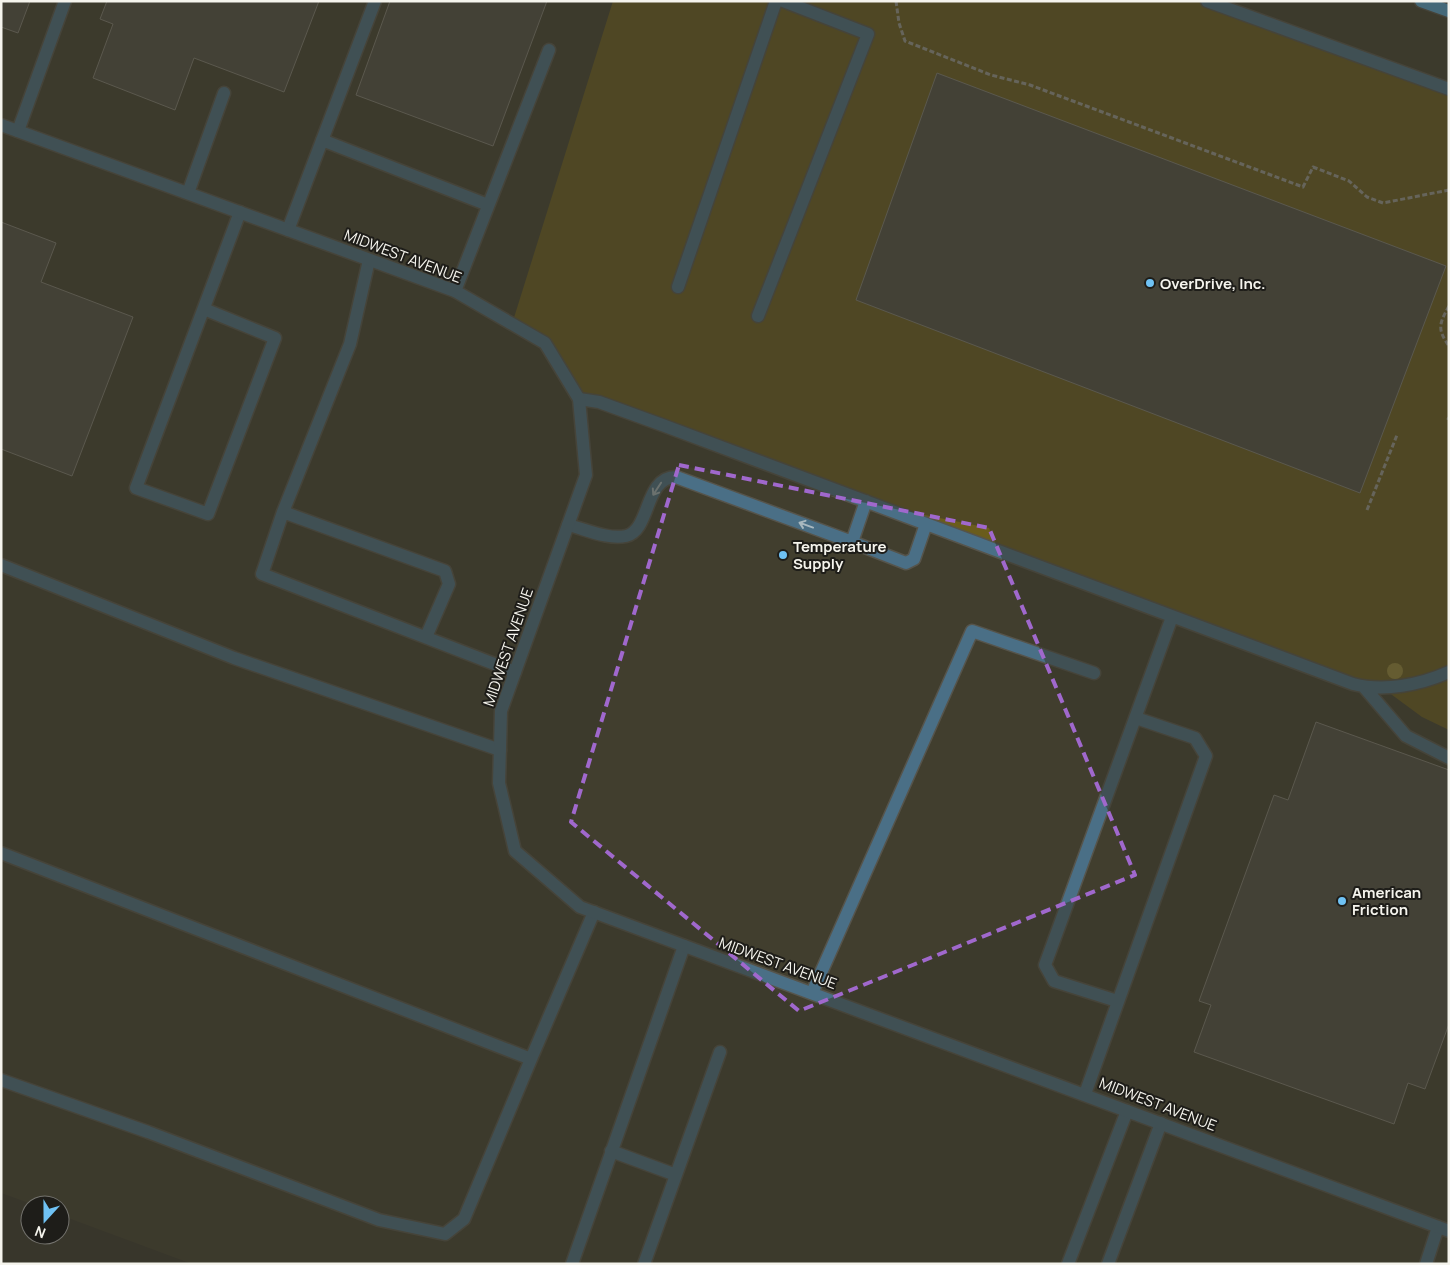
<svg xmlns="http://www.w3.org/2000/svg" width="1450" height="1265" viewBox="0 0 1450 1265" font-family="Manrope,sans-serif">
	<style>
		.built { fill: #413e2e }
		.green { fill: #6a5c1c }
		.building { fill: #514e44; stroke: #848176 }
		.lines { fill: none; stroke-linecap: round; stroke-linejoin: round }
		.service-casing { stroke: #56544b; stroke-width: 15 }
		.minor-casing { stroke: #56544b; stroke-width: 15 }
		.primary-casing { stroke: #56544b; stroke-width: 15 }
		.path { stroke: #9d9c94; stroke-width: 3; stroke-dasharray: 5 2.5; stroke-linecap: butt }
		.service { stroke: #4a6f86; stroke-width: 12 }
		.minor { stroke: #4a6f86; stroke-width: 12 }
		.primary { stroke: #54a6d6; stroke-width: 12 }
		.tree { fill: #9c8a39 }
		.oneway { stroke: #a8b8bf }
		.marked { fill: none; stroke: #a068cd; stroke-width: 4; stroke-dasharray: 10 6; stroke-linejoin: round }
		.poi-dot { fill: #6fc2f4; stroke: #1e1d19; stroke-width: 2 }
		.labels { text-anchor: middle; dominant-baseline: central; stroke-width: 4; stroke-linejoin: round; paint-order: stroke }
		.street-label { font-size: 15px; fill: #f5f4ed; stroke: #1e1d19 }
		.poi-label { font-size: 15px; font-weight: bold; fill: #f5f4ed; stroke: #1e1d19; text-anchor: start }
	</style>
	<rect width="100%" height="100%" fill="#38362c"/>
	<path class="built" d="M1,1h1420l28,10v1253h-1257l-132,-49v-10h-26l-33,-12z"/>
	<path class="green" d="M613,1h594l242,88v641l-27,-13 -38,-28 -796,-288 -43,-58 -33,-19z"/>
	<path class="building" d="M1,1h29l-12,32 -17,-6z
		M107,1h212l-35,91 -90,-34 -19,52 -82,-32 20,-54 -13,-5z
		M390,1h157l-54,145 -137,-51z
		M937,73l509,193 -86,227 -504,-193z
		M1,222l55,21 -15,39 92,35 -61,159 -71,-27z
		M1316,722l133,48v254l-24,65 -17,-6 -14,41 -200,-72 17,-47 -12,-4 75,-206 14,5z"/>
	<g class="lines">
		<defs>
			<path id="service" d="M18,131l47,-130
				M322,140l166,65
				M188,193l36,-100
				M288,230l87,-229
				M369,260l-19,84 -67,168 -21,62 253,98
				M678,287l98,-286
				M455,291l94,-241
				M204,309l71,29 -67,176 -72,-26 104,-276
				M758,316l110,-282 -85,-33
				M579,399l20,3 66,24 688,258c31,8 67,1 96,-12
				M866,501l-14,41 54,21 8,-4 12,-35
				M283,512l162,59 4,13 -23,53
				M568,525c17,4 40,15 58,11 25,-6 18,-59 50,-59l176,65
				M1,565l233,93 266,92
				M1364,687l42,49 43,22
				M1,853l530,206 63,-147
				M812,993l160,-362 122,42
				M1117,1001l-63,-20 -9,-16 127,-348
				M1,1080l147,52 231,88 66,14 19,-15 67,-160
				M1085,1094l121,-338 -11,-18 -59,-20
				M611,1151l65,24 -32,89
				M676,1175l44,-123
				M572,1264l112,-318
				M1068,1264l59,-153
				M1108,1264l53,-141
				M1426,1264l12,-37"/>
			<path id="minor" d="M1207,1l242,88
				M1,125l454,166 90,52 34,56 7,76 -85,236 -2,72 16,68 65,56 869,324"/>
			<path id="primary" d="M1421,1l28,10"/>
		</defs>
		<use href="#service" class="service-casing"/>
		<use href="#minor" class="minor-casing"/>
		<use href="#primary" class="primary-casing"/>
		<path class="path" d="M896,1l3,22 6,18 86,34 39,10 273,102 10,-20 36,14 18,16 16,6 66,-13
			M1449,306c-10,18 -12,23 0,40
			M1447,418l2,1
			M1367,510l30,-75"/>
		<use href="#service" class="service"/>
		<use href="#minor" class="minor"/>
		<use href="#primary" class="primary"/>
	</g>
	<circle class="tree" cx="1395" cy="671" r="8"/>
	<defs><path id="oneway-shaft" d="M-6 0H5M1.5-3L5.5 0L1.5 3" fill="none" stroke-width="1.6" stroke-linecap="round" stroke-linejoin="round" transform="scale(1.25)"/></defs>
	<g class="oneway">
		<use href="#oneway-shaft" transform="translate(657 489) rotate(123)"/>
		<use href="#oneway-shaft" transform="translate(806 525) rotate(-160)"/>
	</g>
	<path d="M0 0H1450V1265H0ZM679,465l310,63 146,347 -336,136 -228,-189z" fill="#38362c" fill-opacity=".55" fill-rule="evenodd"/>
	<path class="marked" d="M679,465l310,63 146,347 -336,136 -228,-189z"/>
	<g class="poi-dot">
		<circle cx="1150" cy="283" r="5"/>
		<circle cx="783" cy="555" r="5"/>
		<circle cx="1342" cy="901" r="5"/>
	</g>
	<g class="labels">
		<g class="street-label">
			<text transform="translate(403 256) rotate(21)">MIDWEST AVENUE</text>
			<text transform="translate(508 647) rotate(-71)">MIDWEST AVENUE</text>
			<text transform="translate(778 963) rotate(20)">MIDWEST AVENUE</text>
			<text transform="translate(1158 1104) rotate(21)">MIDWEST AVENUE</text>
		</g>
		<g class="poi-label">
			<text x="1160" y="283">OverDrive, Inc.</text>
			<text x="793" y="546">Temperature<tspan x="793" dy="17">Supply</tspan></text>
			<text x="1352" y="892">American<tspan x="1352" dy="17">Friction</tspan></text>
		</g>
	</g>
	<rect width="1450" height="1265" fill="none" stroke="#f5f4ed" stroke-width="5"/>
	<g transform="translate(45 1220) rotate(201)"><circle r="24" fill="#1e1d19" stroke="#74736e"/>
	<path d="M0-4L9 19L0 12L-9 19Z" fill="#6fc2f4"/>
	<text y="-8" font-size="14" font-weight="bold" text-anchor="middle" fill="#f5f4ed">N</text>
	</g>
</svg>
